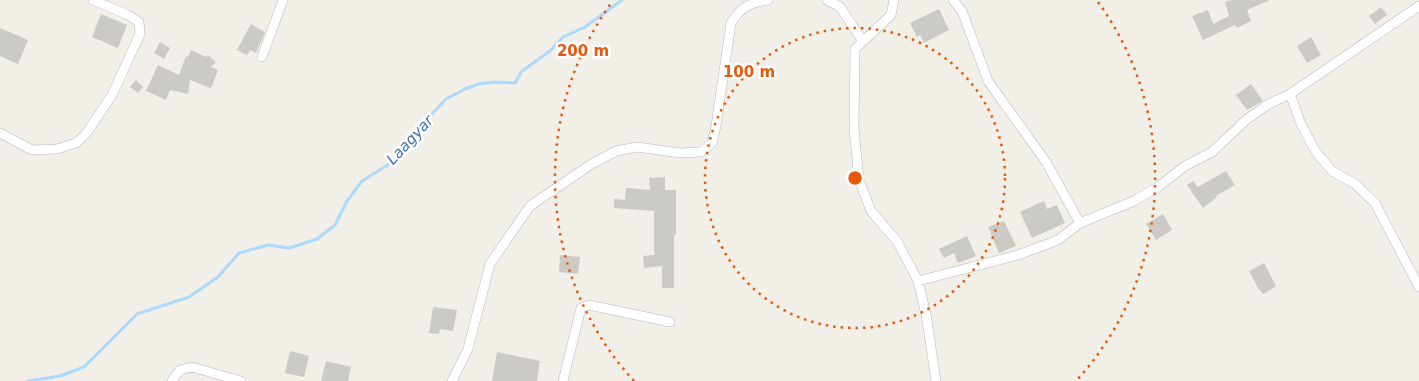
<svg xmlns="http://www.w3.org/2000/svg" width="1419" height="381" viewBox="0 0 1419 381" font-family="'DejaVu Sans',sans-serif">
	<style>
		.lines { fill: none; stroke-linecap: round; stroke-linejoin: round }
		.stream { stroke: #aadaff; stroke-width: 3 }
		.building { fill: #cccac5 }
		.street-casing { stroke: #b5b8bc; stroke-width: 10 }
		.street { stroke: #fff; stroke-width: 9 }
		.ring { fill: none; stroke: #e8590c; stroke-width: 2.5; stroke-dasharray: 2.5 5 }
		.labels { text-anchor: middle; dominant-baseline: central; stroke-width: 5; stroke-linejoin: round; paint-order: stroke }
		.water-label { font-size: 15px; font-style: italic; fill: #4174aa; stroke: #fff }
		.centre { fill: #e8590c; stroke: #fff; stroke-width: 2.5 }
		.ring-label { font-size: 15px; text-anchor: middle; font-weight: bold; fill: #e8590c; stroke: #fff; stroke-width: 5; stroke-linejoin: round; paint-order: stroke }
	</style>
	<rect width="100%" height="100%" fill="#f1efe8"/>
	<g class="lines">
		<path class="stream" d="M28,381l32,-5 24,-9 53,-53 52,-17 29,-20 21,-24 29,-8 21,3 28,-9 18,-14 12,-24 15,-20 32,-20 10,-15 16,-15 6,-11 20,-21 19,-10 13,-5 17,-2 20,1 7,-12 28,-20 13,-14 22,-10 37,-27"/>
	</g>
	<path class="building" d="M1232,0h38l-23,10 4,11 -14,7 -2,-3 -32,15 -11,-24 16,-6 5,14 16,-8 -4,-14z
		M1381,7l6,8 -12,9 -6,-8z
		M939,9l10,21 -25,13 -4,-8 -3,2 -7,-14z
		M101,14l26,11 -9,23 -26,-11z
		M251,24l14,8 -9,21 -6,-3 -3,5 -10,-5z
		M0,28l28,12 -10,24 -18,-8z
		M1311,37l10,18 -14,8 -10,-17z
		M160,42l10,6 -6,11 -10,-6z
		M191,50l15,7 2,-2 8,7 -5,5 7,3 -7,18 -21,-8 -2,14 -18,-4 -4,10 -20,-9 12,-26 21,10 7,-19 2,1z
		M136,80l7,7 -5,6 -8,-6z
		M1251,84l12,17 -16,9 -11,-15z
		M1226,171l9,14 -19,11 1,1 -14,11 -16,-23 6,-4 5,6z
		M665,177v13h11v45h-2v53h-12v-22l-18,2 -1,-12 11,-1v-44l-40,-3v-9l11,1 1,-12 24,2 -1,-12z
		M1044,201l3,8 10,-4 8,18 -33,15 -12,-26z
		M1163,214l9,16 -16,10 -10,-16z
		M1004,221l12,25 -17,7 -11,-26z
		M967,236l9,20 -18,7 -4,-10 -10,5 -5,-9z
		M560,255l20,2 -2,17 -19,-2z
		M1264,263l12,23 -13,8 -5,-6 -9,-17z
		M433,307l24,3 -4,21 -13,-2 -1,5 -10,-1z
		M290,351l19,5 -5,21 -19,-4z
		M497,352l43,9 -3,20h-45z
		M326,361l25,6 -3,14h-27z"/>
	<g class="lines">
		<defs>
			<path id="street" d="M827,0l13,7 22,33
				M894,0l-3,15 -36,34 -1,80 5,51 12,31 26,30 21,40 8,33 10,67
				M953,0l9,11 26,70 58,81 34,61
				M262,57l21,-57
				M1290,94l11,30 15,28 16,19 23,13 20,19 44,84
				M0,133l32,17 25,-1 19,-6 10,-9 26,-39 28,-61 -1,-12 -11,-7 -35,-15
				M918,281l100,-26 40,-15 22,-17 54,-22 24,-14 27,-21 27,-14 35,-33 22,-15 21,-10 129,-88
				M172,381l8,-11 12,-3 49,14
				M452,381l16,-32 22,-85 40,-58 60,-41 26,-14 21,-4 43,6 21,-1 11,-9 4,-17 15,-103c10,-16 18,-20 37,-23
				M563,381l18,-73 8,-3 81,17"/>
		</defs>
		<use href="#street" class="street-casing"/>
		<use href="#street" class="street"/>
	</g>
	<g class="ring">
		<circle cx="855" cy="178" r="150"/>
		<path d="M634 381A300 300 0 0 1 612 2M1098 2A300 300 0 0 1 1076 381"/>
	</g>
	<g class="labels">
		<g class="water-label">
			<text transform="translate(410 140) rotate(-47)">Laagyar</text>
		</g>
	</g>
	<circle cx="855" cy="178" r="8" class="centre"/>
	<g class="ring-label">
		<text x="583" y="56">200 m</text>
		<text x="749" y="77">100 m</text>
	</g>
</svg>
